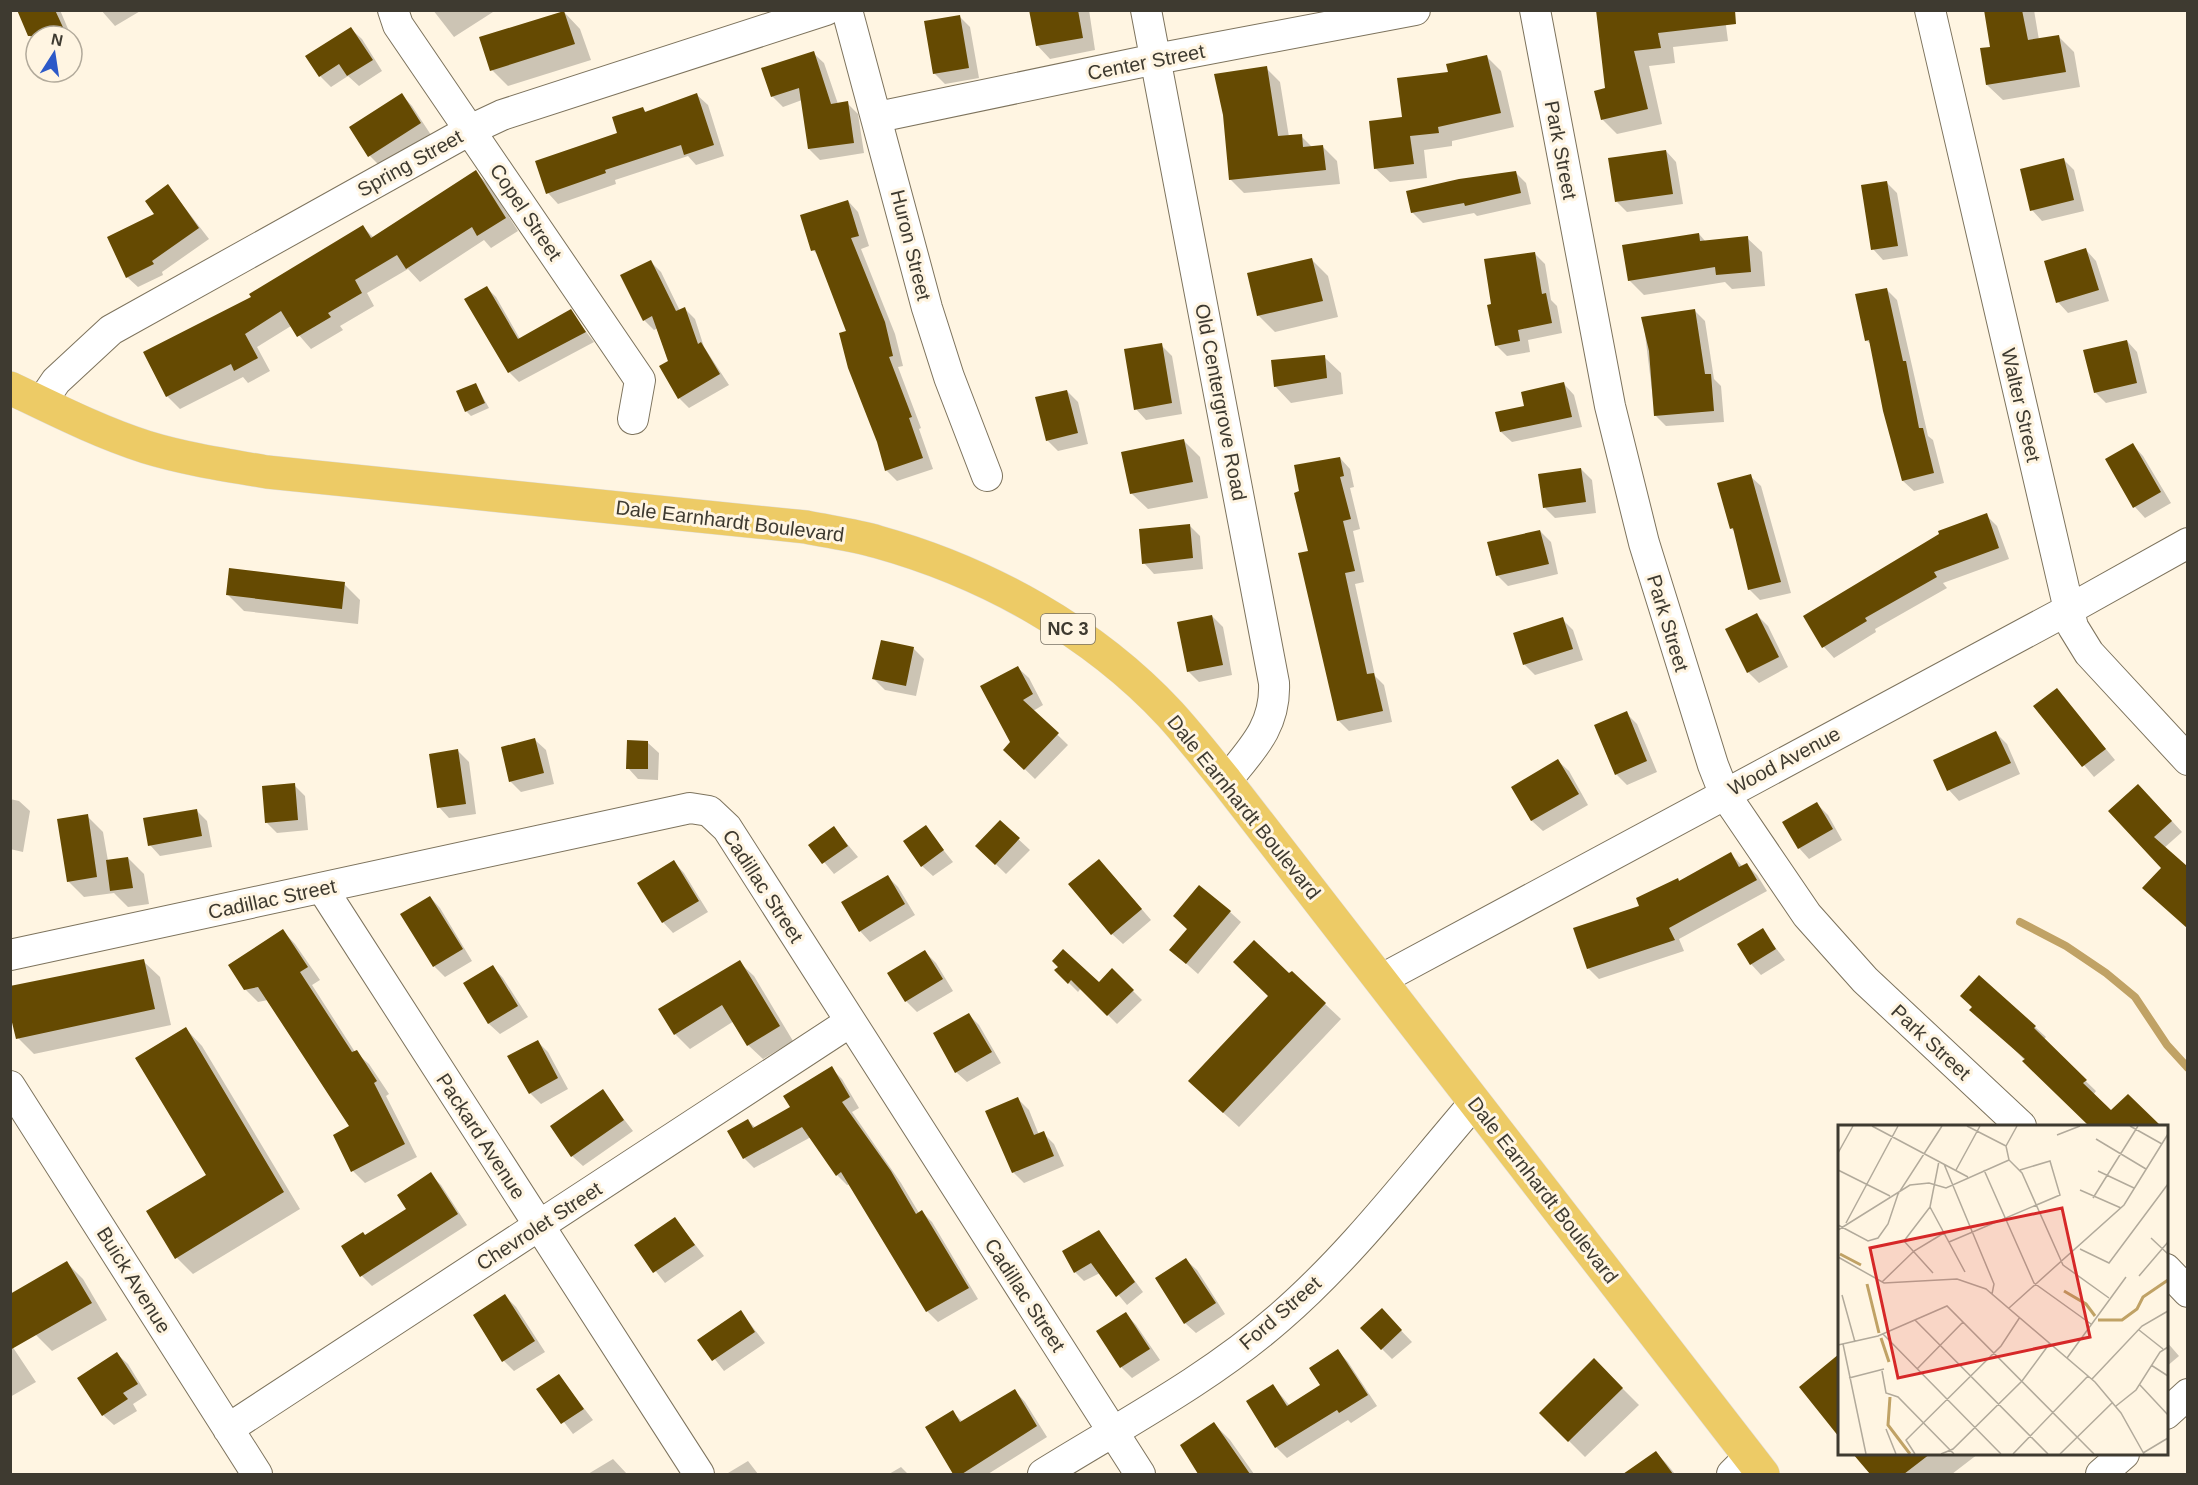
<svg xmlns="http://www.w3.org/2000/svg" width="2198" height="1485" viewBox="0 0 2198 1485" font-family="Arial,sans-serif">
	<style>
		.shadow { fill: #0003 }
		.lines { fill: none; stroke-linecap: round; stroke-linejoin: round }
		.stream { stroke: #c0a265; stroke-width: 8 }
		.building { fill: #654a02 }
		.minor-casing { stroke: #7d735d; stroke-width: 32 }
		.major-casing { stroke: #e0dfde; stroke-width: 34 }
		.minor { stroke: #fff; stroke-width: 30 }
		.major { stroke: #edcb66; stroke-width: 33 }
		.labels { text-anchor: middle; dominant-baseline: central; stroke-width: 6; stroke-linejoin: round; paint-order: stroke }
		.shield { fill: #fff5e2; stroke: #787265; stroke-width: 1.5 }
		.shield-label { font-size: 18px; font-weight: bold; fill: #3e3a30 }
		.street-label { font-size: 20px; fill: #3e3a30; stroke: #fff5e2 }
		.inset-river { fill: none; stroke: #c0a265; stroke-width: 3 }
		.inset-road { fill: none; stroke: #b2aa9b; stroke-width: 1.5 }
		.view { fill: #d62828; fill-opacity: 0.15; stroke: #d62828; stroke-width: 3 }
		.inset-edge { fill: none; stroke: #3e3a30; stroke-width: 3 }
	</style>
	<rect width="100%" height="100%" fill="#fff5e2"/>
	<path class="shadow" d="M19,10h41l11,26h-35v14z
		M101,10h41l-27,16z
		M433,10h59l1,2 -39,25z
		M1031,10h58l6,40 -45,9 -13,-14z
		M1597,10h127l4,31 -55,6 2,16 -26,3 13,58 -45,10 -15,-15 4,-30z
		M1985,10h49l5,30 20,-3 15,15 6,35 -77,13 -16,-15 5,-37z
		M564,12l16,17 11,31 -83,26 -16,-16z
		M959,16l11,11 9,51 -34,6 -11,-11z
		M351,29l11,10 20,32 -23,15 -11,-10 -17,11 -11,-11z
		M72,37l7,15 -7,3z
		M813,53l11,10 14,41 9,-1 11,11 6,39 -44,7 -11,-11 -7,-49 -19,7 -11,-11z
		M1487,57l14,14 13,56 -62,14v5l-28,4 3,28 -37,4 -15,-14 29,-49 46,-46z
		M1266,68l14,14 9,55 12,-1 12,12 10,-1 14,14 3,23 -96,9 -14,-14z
		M402,95l10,11 19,29 -51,31 -10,-10z
		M697,95l11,10 16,51 -28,9 -8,-9 -73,24 1,4 -58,20 -10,-11 71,-59 24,-25 4,4z
		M1666,151l10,11 7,42 -56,8 -10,-10z
		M2063,159l11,11 10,41 -42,10 -10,-11z
		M475,172l14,13 29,46 -27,17 -7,-8 -64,42 -12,-13 -41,24 7,13 -34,20 3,4 -32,19 -20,-23 -34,21 13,24 -22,12 -5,-6 -63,32 -13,-13 196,-169 11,11z
		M1516,173l10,10 5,21 -54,12 -3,-3 -51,10 -11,-11z
		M1887,183l10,10 11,63 -25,4 -10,-11z
		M168,186l41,53 -47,33 1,3 -25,12 -11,-10z
		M848,201l10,11 11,34 -8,3 34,85 8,32 -5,1 23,61 -2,1 14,40 -36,12 -11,-11 -38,-138 -29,-76 -6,-6z
		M1699,234l7,8 41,-4 15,14 3,34 -33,3 -7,-7 -81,13 -15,-15z
		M2086,250l10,11 13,40 -41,12 -10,-11z
		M1534,253l11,11 6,36 6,6 5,27 -34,7 2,12 -23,4 -11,-11 -4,-40z
		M1312,260l16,16 10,41 -63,15 -17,-17z
		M651,262l10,10 19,39 5,-2 10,10 9,28 25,38 -40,23 -10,-10 -21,-70 -4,2 -10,-10z
		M487,288l9,9 24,42 50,-28 24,31 -75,40 -10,-10z
		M1887,290l10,10 31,136 5,4 11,43 -30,8 -11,-10 -31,-136 -6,-5z
		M1694,310l11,11 9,58 7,7 3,36 -58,4 -11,-11 -12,-97z
		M2127,341l10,11 10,41 -41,10 -11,-11z
		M1161,345l11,11 10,58 -36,6 -10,-11z
		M1324,357l17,16 2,21 -52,9 -16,-17z
		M1564,384l10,11 8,32 -70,15 -11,-10z
		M476,385l13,23 -18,8 -5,-5z
		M1067,391l11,11 10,42 -30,7 -11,-11z
		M1184,441l16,16 8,41 -60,11 -17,-16z
		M2133,445l10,11 28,47 -26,15 -10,-11z
		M1340,458l10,11 4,18 -4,1 10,41 -7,2 11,51 -9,2 20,92 9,9 8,37 -43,9 -11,-11 -38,-228z
		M1581,469l11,11 4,33 -41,5 -10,-10z
		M1750,476l11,10 30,107 -31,7 -11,-11 -13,-56 -5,-5z
		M1986,515l11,11 12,33 -66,24 4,5 -72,41 1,3 -42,26 -10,-11 -19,-30z
		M1189,525l11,11 3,33 -49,5 -10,-11z
		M1540,531l11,11 7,32 -50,12 -11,-11z
		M344,584l16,16 -2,24 -114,-13 -16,-16z
		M1757,615l11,11 20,41 -29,16 -11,-11z
		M1212,616l11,11 9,48 -33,7 -11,-11z
		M1562,619l11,11 10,30 -48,15 -11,-11z
		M913,648l11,11 -8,37 -31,-6 -11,-11z
		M1018,668l11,10 14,27 -10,6 35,34 -33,34 -30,-29 7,-8z
		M2057,690l58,70 -21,17 -59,-70z
		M1626,713l11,11 20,48 -30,13 -11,-11z
		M1996,733l11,11 13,30 -61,27 -10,-11 -14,-30z
		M535,740l11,10 8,34 -33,8 -11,-11z
		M648,743l11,10 -1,27 -20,-1 -10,-11z
		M458,751l11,11 7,52 -27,4 -10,-11z
		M1558,761l11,10 19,34 -45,26 -11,-10 -19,-34z
		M294,785l11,11 3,34 -31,3 -10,-10z
		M2149,796l33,36 -18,16 24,20v59l-33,-28 8,-31 -53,-57z
		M10,799l9,2 11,10 -7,41 -13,-3z
		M1817,804l11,11 14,25 -33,19 -10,-11z
		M196,810l11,11 5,26 -52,9 -10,-11z
		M87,816l16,16 5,29 20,-3 16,16 5,30 -21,3 -14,-14 -30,4 -16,-16z
		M1000,822l30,28 -24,24 -29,-28z
		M925,827l28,35 -20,14 -11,-10z
		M834,828l24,29 -24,17 -24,-29z
		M1731,854l12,13 4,-2 10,10 10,16 -88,48 5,12 -85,28 -11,-11 53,-61z
		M674,862l10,11 24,39 -35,21 -10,-11z
		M1109,871l42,49 -28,24 -11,-10z
		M887,876l11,11 17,28 -45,27 -10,-11z
		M430,897l10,11 32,53 -27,16 -11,-11z
		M1230,912l11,10 -43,52 -27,-24z
		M1762,930l23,30 -24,15 -10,-11z
		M283,931l12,13 25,36 -8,5 43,67 14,12 20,30 -3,2 31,61 -52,26 -12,-12 -2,-44 -83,-127 -10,2 -13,-13z
		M925,952l11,11 17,28 -36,21 -11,-11 -17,-28z
		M143,961l17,16 11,48 -137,29 -16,-16z
		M739,962l15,14 39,65 -30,18 -15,-14 -14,-24 -44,28 -15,-15z
		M493,967l10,11 25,39 -28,17 -11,-10 -24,-40z
		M1056,970l43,14 13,-14 30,30 -25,24 -36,-36 -3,4z
		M1292,973l49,46 -102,108 -34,-31z
		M1973,1008l62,19 11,10 -3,3 53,51 -3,4 18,17 17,-16 31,30h-69z
		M968,1014l11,11 22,38 -34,19 -11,-10z
		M186,1029l16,17 98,163 -107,65 -16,-16 31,-82z
		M538,1042l10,10 20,37 -27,15 -11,-11z
		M831,1068l11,11 17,29 -7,4 49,71 18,30 3,-1 10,10 46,77 -40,23 -11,-11 -77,-127 -3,1 -10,-10 -26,-38 -57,31 -10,-10 4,-37 8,7 36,-20z
		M602,1091l31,40 -50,35 -11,-10z
		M1018,1099l11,11 10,25 4,-2 11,11 10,22 -40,17 -11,-11z
		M430,1174l11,11 26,40 -95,61 -10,-10 3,-39 43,-28z
		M675,1219l29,37 -39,27 -29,-37z
		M1099,1232l44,60 -16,13 -27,-32 -16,8 -9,-9z
		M1186,1260l11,10 28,44 -29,19 -11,-10z
		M67,1263l16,16 24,41 -55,31 -16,-16z
		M505,1296l11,11 29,45 -31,19 -10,-10z
		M741,1312l24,31 -41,28 -24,-31z
		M1126,1314l10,11 24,35 -28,18 -10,-10 -24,-37z
		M1392,1321l20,21 -20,17 -10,-10z
		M2166,1341l13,15 -13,11z
		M10,1343l26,39 -26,15z
		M1338,1351l10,11 29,44 -26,17 -3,-3 -61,38 -11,-11 -3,-61 17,20 33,-21z
		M117,1354l11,10 19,31 -14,9 4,7 -23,14 -11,-10z
		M1840,1356v79l-39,-48z
		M1594,1360l45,45 -54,52 -44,-44z
		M559,1376l34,44 -20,14 -34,-45z
		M1015,1391l10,11 22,35 -59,37h-34l-27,-46 25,-16 11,10z
		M1214,1424l16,16 24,34h-54l-18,-28z
		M1656,1453l10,10 9,11h-36l-5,-6z
		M1855,1454h123l-26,20h-80z
		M613,1459l14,15h-39z
		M748,1461l10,13h-29l-1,-1z
		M901,1467l7,7h-19z"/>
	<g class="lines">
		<path class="stream" d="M2020,922l46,24 40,27 29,24 32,48 21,23"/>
	</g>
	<path class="building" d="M17,10h38l12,26h-39z
		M1029,10h49l5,28 -47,8z
		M1596,10h139l1,14 -78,9 3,15 -27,3 14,58 -47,11 -7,-29 11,-3z
		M1984,10h38l6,30 31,-5 7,37 -80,13 -6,-37 10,-1z
		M564,11l11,33 -85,27 -11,-34z
		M960,15l9,53 -36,6 -9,-53z
		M351,27l22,33 -26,16 -8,-12 -20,13 -14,-21z
		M814,51l17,53 17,-3 6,42 -46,6 -9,-61 -28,9 -10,-29z
		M1487,55l14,58 -63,14 1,6 -29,3 4,28 -40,5 -5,-48 33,-4 -5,-39 51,-6 -2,-8z
		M1267,66l11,70 24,-2 1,13 20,-2 3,25 -97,10 -6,-65 -9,-41z
		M402,93l19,30 -53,34 -19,-30z
		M697,93l17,52 -30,10 -3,-10 -76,25 1,3 -60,21 -11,-33 82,-28 -5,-16 31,-10 2,5z
		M1666,150l7,44 -58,8 -7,-44z
		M2064,158l10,42 -44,11 -10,-42z
		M476,170l30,48 -29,18 -5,-9 -66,42 -9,-14 -42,25 7,13 -34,20 3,4 -34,20 -16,-26 -36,23 13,24 -24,13 -3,-7 -65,33 -23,-45 108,-55 -2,-3 114,-69 8,13z
		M1516,171l5,22 -56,13 -1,-3 -53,10 -5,-22 53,-12z
		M1887,181l11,65 -27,4 -10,-65z
		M168,184l31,44 -47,33 2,3 -28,14 -19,-41 47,-23 -9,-13z
		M848,200l11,36 -8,2 34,84 8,34 -4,1 23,60 -3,1 14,40 -38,13 -8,-29 -29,-74 -9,-35 7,-2 -31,-81 -4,1 -11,-36z
		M1699,233l1,8 48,-5 3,36 -35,3 -1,-8 -87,14 -6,-36z
		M2086,248l13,42 -43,13 -12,-42z
		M1535,252l7,42 4,-1 6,30 -34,7 2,11 -25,5 -8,-41 4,-1 -7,-45z
		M1312,258l11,43 -66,15 -10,-43z
		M651,260l25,51 9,-4 13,37 3,-2 19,32 -42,25 -19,-33 9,-5 -16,-45 -9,5 -23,-46z
		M487,286l31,53 53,-30 15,23 -78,41 -44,-74z
		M1887,288l16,73h3l13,67h4l11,45 -32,8 -19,-70 -14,-71 -4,1 -10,-47z
		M1695,309l10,65h6l3,37 -60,5 -5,-65 -8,-34z
		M2127,340l10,43 -43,10 -11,-43z
		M1162,343l10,60 -38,7 -10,-61z
		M1325,355l2,23 -53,9 -3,-27z
		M1564,382l8,35 -72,15 -5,-20 29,-6 -3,-14z
		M476,383l9,20 -20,9 -9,-21z
		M1067,390l11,43 -32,8 -11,-44z
		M1184,439l9,43 -63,12 -9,-42z
		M2133,443l28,49 -28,16 -28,-49z
		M1340,457l4,19 -4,1 11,42 -8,2 12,50 -10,2 22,101 7,-1 9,38 -46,10 -39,-168 10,-2 -14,-58 5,-2 -5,-26z
		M1581,468l5,34 -43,6 -5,-34z
		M1751,474l30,108 -33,8 -15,-62 -3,1 -13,-46z
		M1987,513l12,35 -65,24 3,5 -72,41 2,3 -45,27 -19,-32 136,-82 -1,-3z
		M1190,524l3,34 -51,6 -3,-35z
		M1540,530l9,34 -53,12 -9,-34z
		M229,568l116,14 -3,27 -116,-14z
		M1757,613l22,44 -32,16 -22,-44z
		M1212,615l11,50 -36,7 -10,-50z
		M1563,617l10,32 -50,16 -10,-32z
		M881,640l33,7 -8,39 -34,-7z
		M1018,666l15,28 -10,6 36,33 -35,37 -21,-20 7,-8 -30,-56z
		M2057,688l49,61 -24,18 -49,-61z
		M1627,711l20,50 -32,14 -21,-50z
		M1996,731l15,32 -64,28 -14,-31z
		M535,738l9,35 -35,9 -8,-35z
		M627,740l21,1v28h-22z
		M458,749l8,55 -29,4 -8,-54z
		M1558,759l21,35 -48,27 -20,-34z
		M295,783l3,37 -33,3 -3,-37z
		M2138,784l34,37 -18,16 33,29v62l-45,-40 19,-20 -53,-57z
		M1817,802l16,27 -35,20 -16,-27z
		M197,809l5,27 -54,10 -5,-28z
		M88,814l9,63 -30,5 -10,-63z
		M1000,820l20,18 -25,27 -20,-19z
		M926,825l18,25 -23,17 -18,-26z
		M834,826l14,20 -26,18 -14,-19z
		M1731,852l8,15 8,-4 10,17 -88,48 6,12 -88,29 -14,-41 66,-22 -3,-8 42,-20 1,3z
		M128,857l5,31 -23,3 -4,-31z
		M1099,859l43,50 -31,26 -43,-51z
		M674,860l25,41 -37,22 -25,-40z
		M888,875l17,29 -46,28 -18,-30z
		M1199,885l32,26 -45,53 -17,-14 18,-21 -14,-13z
		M430,896l33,53 -30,18 -33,-53z
		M1763,928l13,21 -26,16 -13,-21z
		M283,929l25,38 -8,5 52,80 5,-2 20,31 -3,2 31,61 -54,28 -18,-37 16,-9 -91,-139 -14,3 -16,-25z
		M1254,940l35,33 3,-2 34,32 -103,110 -35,-32 80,-85 -35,-34z
		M1063,949l36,33 13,-14 22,22 -27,26 -36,-36 -3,4 -14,-14 4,-3 -6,-6z
		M925,950l18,29 -38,23 -18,-29z
		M144,959l11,50 -139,30 -6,-25v-28z
		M740,960l40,66 -33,20 -25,-41 -48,30 -16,-26z
		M493,965l25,41 -30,18 -25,-41z
		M1979,975l57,51 -2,2 53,52 -4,3 28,27 17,-16 33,32h-72l-67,-65 3,-2 -56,-49 3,-3 -12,-11z
		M969,1013l23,39 -37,21 -22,-40z
		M186,1027l98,165 -109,67 -29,-48 60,-36 -71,-117z
		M538,1040l20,38 -29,16 -22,-38z
		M832,1066l18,31 -8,5 49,69 25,43 6,-4 47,78 -43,24 -85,-140 -5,4 -34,-49 -59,32 -16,-28 21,-12 5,9 37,-21 -7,-11z
		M603,1089l21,31 -53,37 -21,-31z
		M1018,1097l16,38 10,-4 10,25 -42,17 -27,-62z
		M431,1172l27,42 -98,63 -19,-31 22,-14 2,3 41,-26 -9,-14z
		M675,1217l20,28 -42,28 -19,-28z
		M1099,1230l36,52 -19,15 -25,-34 -17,10 -12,-22z
		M1186,1258l30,45 -32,21 -29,-46z
		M67,1261l25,42 -82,47v-56z
		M505,1294l30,47 -33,21 -29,-47z
		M1382,1308l20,22 -21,20 -21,-22z
		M741,1310l14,22 -43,29 -15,-21z
		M1126,1312l24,37 -30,19 -24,-37z
		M1338,1349l30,46 -29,18 -2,-3 -62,38 -29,-47 27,-17 14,22 33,-21 -11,-17z
		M117,1352l21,32 -15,9 5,6 -26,17 -25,-38z
		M1839,1354v83l-40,-50z
		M1594,1358l29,30 -55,54 -29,-29z
		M559,1374l25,35 -23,15 -25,-35z
		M1015,1389l22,37 -75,48h-9l-28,-47 28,-17 7,12z
		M1214,1422l36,52h-52l-18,-29z
		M1656,1451l17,23h-50z
		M1853,1454h77l-26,20h-34z"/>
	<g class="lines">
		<defs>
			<path id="minor" d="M393,10l5,15 242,355 -7,39
				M847,10l80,298 22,69 38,99
				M1146,10l128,673c2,43 -22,66 -48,98
				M1535,10l75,396 34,137 69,222 11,28 83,122 58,65 156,146
				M1930,10l143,617 16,26 99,107
				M878,117l278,-58 259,-49
				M41,403l15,-22 55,-51 359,-200 32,-15 324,-105
				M322,888l377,586
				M10,955l680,-147 19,3 18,17 413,646
				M1380,980l688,-370 120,-67
				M10,1086l247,388
				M2166,1269l22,23
				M2166,1414l22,-20
				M228,1429l622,-407
				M1043,1474c79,-49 165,-94 236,-156 73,-63 133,-143 196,-216
				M1732,1474l17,-17
				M2101,1474l23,-20"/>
			<path id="major" d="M10,388c44,21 89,44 136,59 39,12 80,18 121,25l539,55c24,5 48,8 72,15 108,30 215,89 292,172 20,22 38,45 56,67l537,693"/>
		</defs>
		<use href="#minor" class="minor-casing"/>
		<use href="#major" class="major-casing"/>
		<use href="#minor" class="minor"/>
		<use href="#major" class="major"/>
	</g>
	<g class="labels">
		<rect class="shield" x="1041" y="614" width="54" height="30" rx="4.5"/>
		<g class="shield-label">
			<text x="1068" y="629">NC 3</text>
		</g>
		<g class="street-label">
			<text transform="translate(1146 62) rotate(-11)">Center Street</text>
			<text transform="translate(1561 150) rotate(79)">Park Street</text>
			<text transform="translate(410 163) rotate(-29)">Spring Street</text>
			<text transform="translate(526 212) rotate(56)">Copel Street</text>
			<text transform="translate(911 245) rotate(76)">Huron Street</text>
			<text transform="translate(1221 402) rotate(79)">Old Centergrove Road</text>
			<text transform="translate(2021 405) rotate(77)">Walter Street</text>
			<text transform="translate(730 521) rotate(7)">Dale Earnhardt Boulevard</text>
			<text transform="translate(1668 623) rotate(73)">Park Street</text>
			<text transform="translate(1784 761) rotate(-28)">Wood Avenue</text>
			<text transform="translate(1244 807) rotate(51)">Dale Earnhardt Boulevard</text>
			<text transform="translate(763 886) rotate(57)">Cadillac Street</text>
			<text transform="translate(272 899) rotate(-12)">Cadillac Street</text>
			<text transform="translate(1931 1042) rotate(43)">Park Street</text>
			<text transform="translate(481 1136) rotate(57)">Packard Avenue</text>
			<text transform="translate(1543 1190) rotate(52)">Dale Earnhardt Boulevard</text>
			<text transform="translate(539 1226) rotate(-33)">Chevrolet Street</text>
			<text transform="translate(134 1280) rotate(58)">Buick Avenue</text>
			<text transform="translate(1025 1295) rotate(57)">Cadillac Street</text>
			<text transform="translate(1280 1313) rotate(-41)">Ford Street</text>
		</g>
	</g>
	<g transform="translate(1838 1125)">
		<rect width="330" height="330" fill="#fff5e2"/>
		<path class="inset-river" d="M2,129l21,11M29,159l12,49M226,166l22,13 9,12M260,195h24l15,-11 6,-12 25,-17M43,213l8,24M52,272l-2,28 22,29"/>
		<path class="inset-road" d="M34,1l96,51M129,1l39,20M292,1l32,18M219,10l23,-9M258,14l50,30M168,21l3,14 13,13 41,92 46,33M168,21l11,-20M0,28l15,-27M101,36l-9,46 35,65M106,39l50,120 -2,10M0,45l52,26M118,45l24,-44M146,45l50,113 57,41M260,46l36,17M242,65l41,18M255,73l45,-72M92,82l-26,34 29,32M8,98l52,-97M0,100l30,16 10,-3 10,-14 10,-30 44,-68M0,105l72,-45 19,-2 17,5 63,-28M313,113l17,16M111,117l111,-47 -10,-34 -30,9M242,124l29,14 59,-79M0,132l46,26 73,-4 29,10 109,93 26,31 23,41M301,151l29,-34M44,157l32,-31 30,-18M4,170l13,47M171,183l115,-103 44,-71M77,195l133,134M301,205l24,19M45,209l118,120M5,219l23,110M0,220l40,-9 69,-30 147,148M229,233l59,-81M313,240l17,11M79,244l46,-47M44,246l4,22 12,4 56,57M11,253l35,-9M254,254l50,-53 26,-15M302,260l28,30M278,281l20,-16 24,-38 8,-5M48,304l10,25M305,328l25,-15M77,329l-9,-14 95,-94 19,-29M103,329l12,-5 69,-68 28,-38M175,329l75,-78M222,329l53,-52"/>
		<path class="view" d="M224,83l28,129 -192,41 -28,-130z"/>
		<rect width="330" height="330" class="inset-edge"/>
	</g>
	<rect width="2198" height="1485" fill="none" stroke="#3e3a30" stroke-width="24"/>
	<g transform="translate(54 54) rotate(12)"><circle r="28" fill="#fff5e2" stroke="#b2aa9b" stroke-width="1.5"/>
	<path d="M0-4.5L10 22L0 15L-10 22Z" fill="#2c59c8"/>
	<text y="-9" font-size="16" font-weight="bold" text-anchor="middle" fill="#3e3a30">N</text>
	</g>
</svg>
